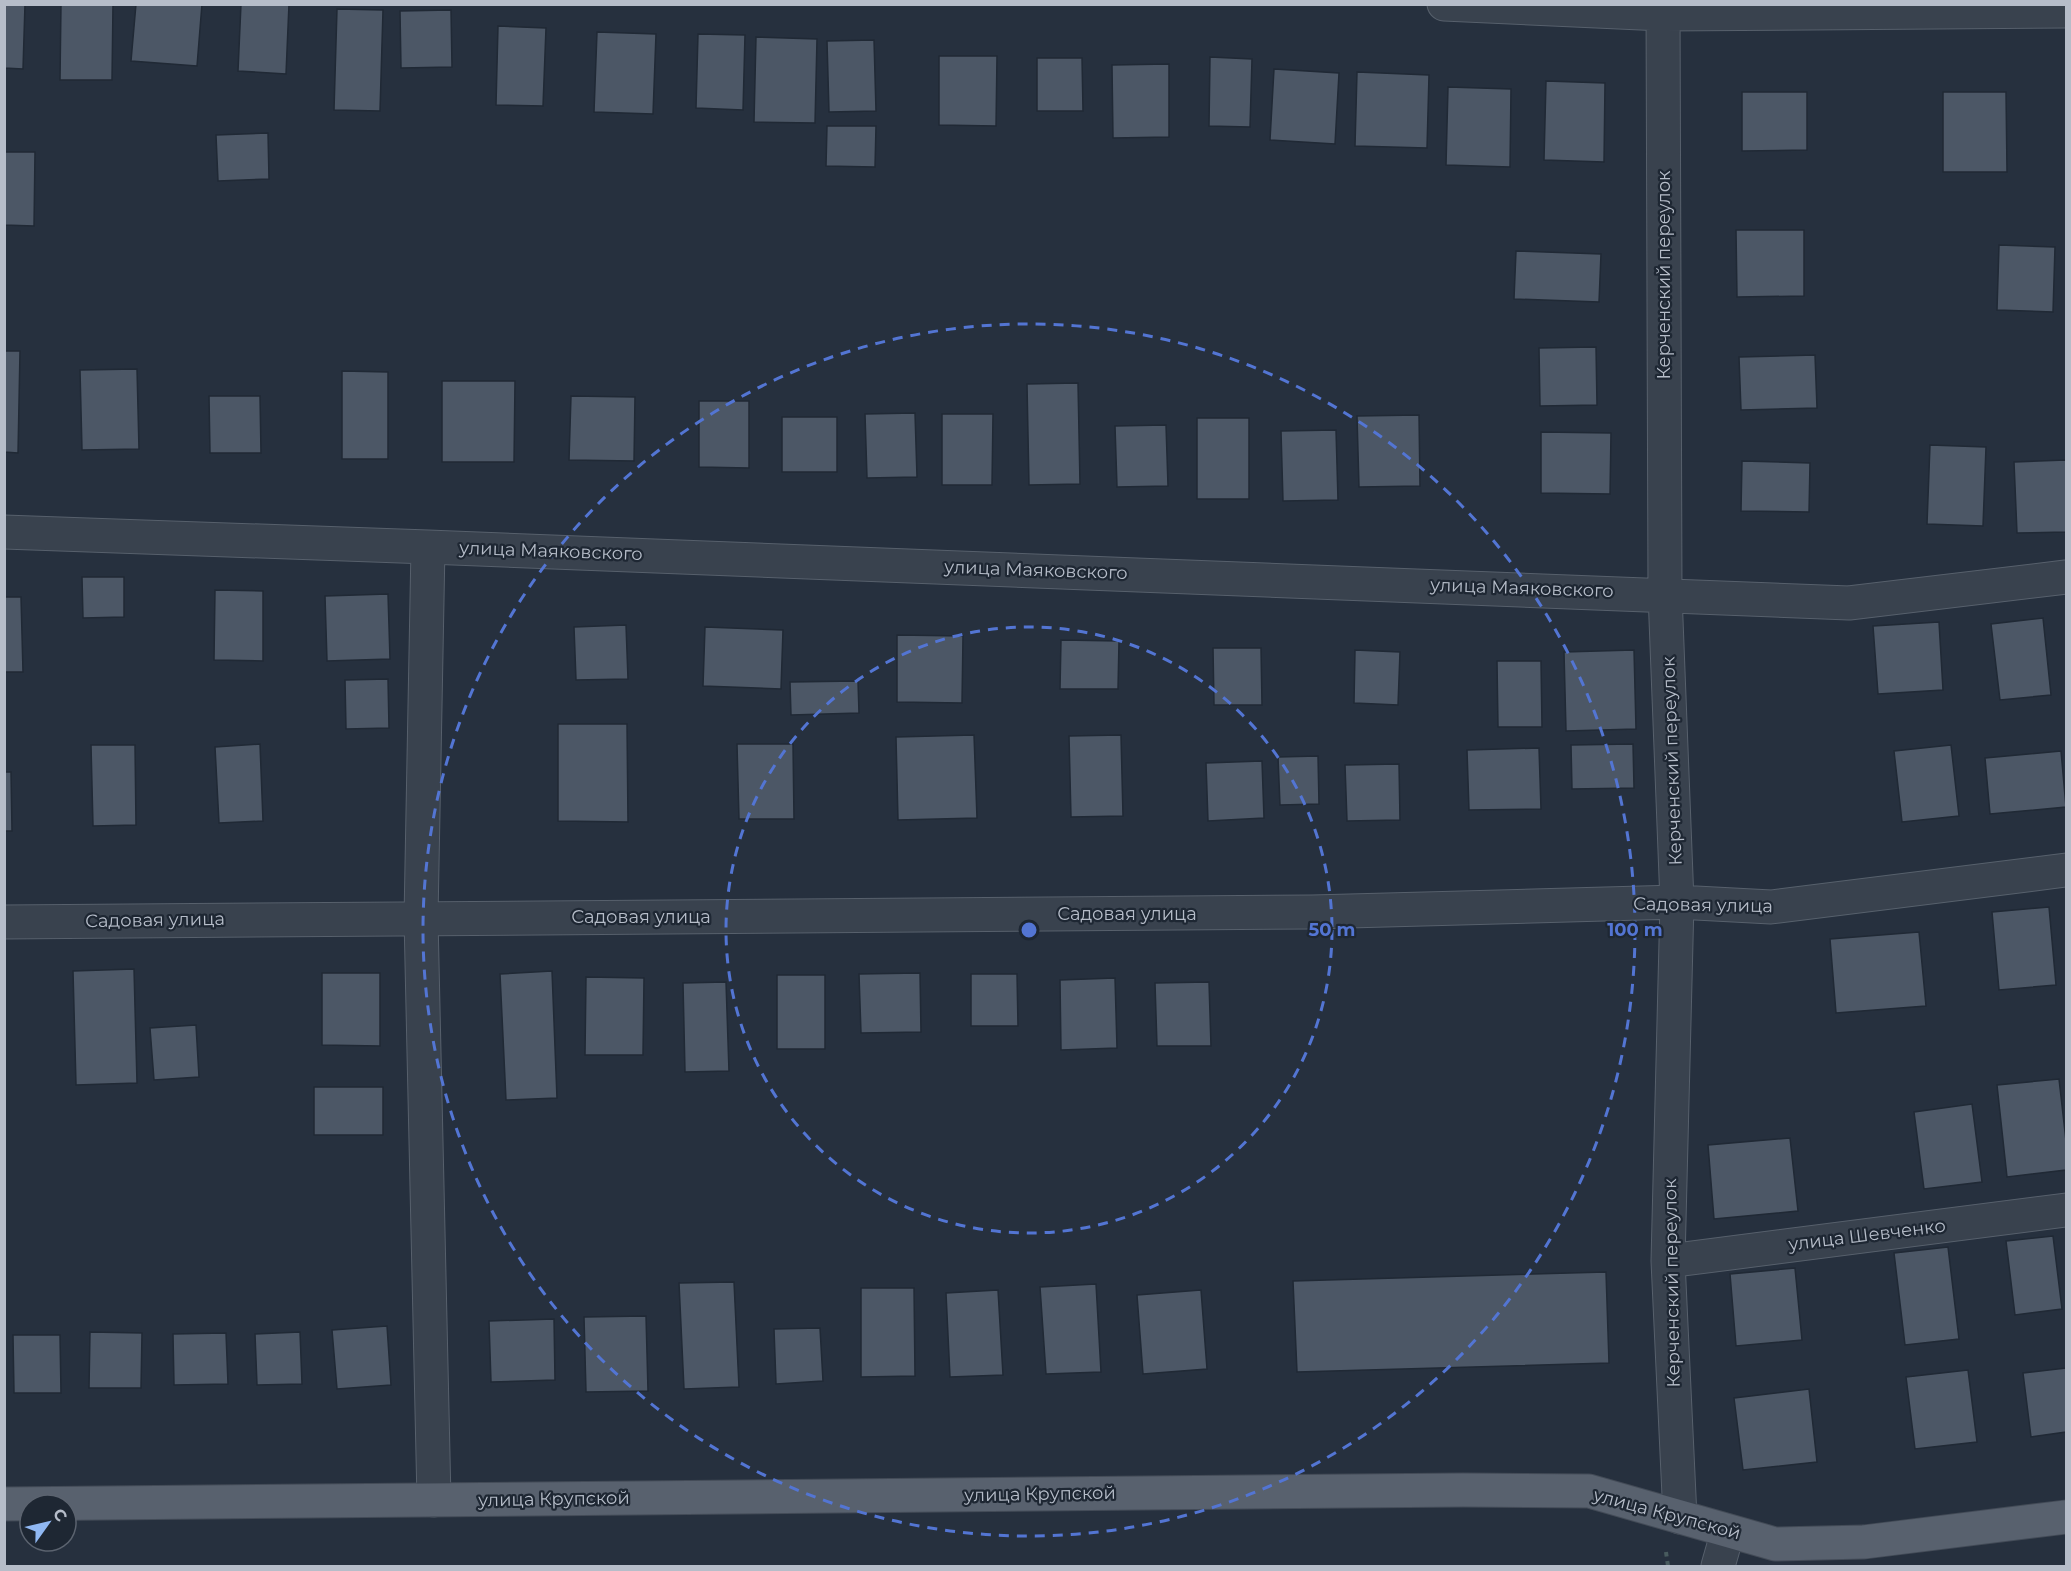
<svg xmlns="http://www.w3.org/2000/svg" width="2071" height="1571" viewBox="0 0 2071 1571" font-family="Montserrat,sans-serif">
	<style>
		.building { fill: #4c5766; stroke: #202935; stroke-width: 1.5 }
		.lines { fill: none; stroke-linecap: round; stroke-linejoin: round }
		.minor-casing { stroke: #57606c; stroke-width: 35 }
		.major-casing { stroke: #434b57; stroke-width: 35 }
		.path { stroke: #485b5e; stroke-width: 4; stroke-dasharray: 4.5 4.5; stroke-linecap: butt }
		.minor { stroke: #39424e; stroke-width: 33 }
		.major { stroke: #58616e; stroke-width: 33 }
		.ring { fill: none; stroke: #5375d3; stroke-width: 3; stroke-dasharray: 10 8 }
		.labels { text-anchor: middle; dominant-baseline: central; stroke-width: 4.5; stroke-linejoin: round; paint-order: stroke }
		.street-label { font-size: 18px; fill: #b6bdc9; stroke: #1e2733 }
		.centre { fill: #5375d3; stroke: #1e2733; stroke-width: 3 }
		.ring-label { font-size: 18px; text-anchor: middle; font-weight: bold; fill: #5375d3; stroke: #1e2733; stroke-width: 4.5; stroke-linejoin: round; paint-order: stroke }
	</style>
	<rect width="100%" height="100%" fill="#26303e"/>
	<path class="building" d="M4,4h21l-2,65 -19,-1z
		M61,4h52l-1,76h-52z
		M136,4h66l-5,62 -66,-5z
		M241,4h48l-3,70 -48,-3z
		M337,9l46,1 -3,101 -46,-1z
		M451,10l1,57 -51,1 -1,-57z
		M498,26l48,2 -3,78 -47,-1z
		M597,32l59,2 -3,80 -59,-2z
		M698,34l47,1 -2,75 -47,-2z
		M756,37l61,2 -2,84 -61,-1z
		M874,40l2,71 -47,1 -2,-71z
		M939,56h58l-1,70 -57,-1z
		M1210,57l42,2 -2,68 -41,-1z
		M1037,58h45l1,53h-46z
		M1169,64v73l-56,1 -1,-73z
		M1274,69l65,4 -4,71 -65,-4z
		M1357,72l72,3 -2,73 -72,-2z
		M1546,81l59,2 -1,79 -60,-2z
		M1448,87l63,2 -1,78 -64,-2z
		M1742,92h65v58l-65,1z
		M1943,92h63l1,80h-64z
		M827,126h49l-1,41 -49,-1z
		M268,133l1,46 -51,2 -2,-46z
		M4,152h31l-1,74 -30,-1z
		M1736,230h68v66l-67,1z
		M1999,245l56,2 -2,65 -56,-2z
		M1516,251l85,3 -2,48 -85,-3z
		M1596,347l1,58 -57,1 -1,-58z
		M4,351h16l-2,102 -14,-1z
		M1815,355l2,53 -76,2 -2,-53z
		M137,369l2,80 -57,1 -2,-80z
		M342,371l46,1v87h-46z
		M442,381h73l-1,81h-72z
		M1078,383l2,101 -51,1 -2,-101z
		M209,396h51l1,57h-51z
		M571,396l64,1 -1,64 -65,-1z
		M699,401h50v67l-50,-1z
		M915,413l2,64 -50,1 -2,-64z
		M942,414h51l-1,71h-50z
		M1419,415l1,71 -61,1 -2,-71z
		M782,417h55v55h-55z
		M1197,418h52v81h-52z
		M1166,425l2,61 -51,1 -2,-61z
		M1336,430l2,70 -55,1 -2,-70z
		M1541,432l70,1 -1,61 -69,-1z
		M1930,445l56,2 -3,79 -56,-2z
		M2066,460v72l-49,1 -3,-71z
		M1742,461l68,2 -1,49 -68,-1z
		M82,577h42v40l-41,1z
		M215,590l48,1v70l-49,-1z
		M388,594l2,65 -63,2 -2,-65z
		M4,597h17l2,75h-19z
		M2043,618l8,77 -51,5 -9,-76z
		M1939,622l4,68 -65,4 -5,-68z
		M626,625l2,54 -52,1 -2,-53z
		M705,627l78,3 -2,59 -78,-3z
		M897,635l66,1 -1,67 -65,-1z
		M1061,640l58,1 -1,48h-58z
		M1213,648h48l1,57h-48z
		M1355,650l45,2 -2,53 -44,-2z
		M1634,650l2,79 -70,2 -2,-79z
		M1497,661h44l1,66h-44z
		M388,679l1,49 -43,1 -1,-49z
		M858,681l1,32 -68,2 -1,-33z
		M558,724h69l1,98 -70,-1z
		M974,735l3,83 -79,2 -2,-83z
		M1121,735l2,81 -52,1 -2,-81z
		M260,744l3,77 -44,2 -4,-76z
		M737,744h56l1,75h-55z
		M1633,744l1,44 -62,1 -1,-44z
		M91,745h44l1,80 -43,1z
		M1951,745l8,71 -57,6 -8,-71z
		M1539,748l2,61 -72,1 -2,-60z
		M2061,751l5,56 -76,7 -5,-56z
		M1318,756l1,48 -39,1 -2,-48z
		M1262,761l2,57 -56,3 -2,-58z
		M1399,764l1,56 -53,1 -2,-56z
		M4,772h7l1,59h-8z
		M2049,907l7,78 -57,5 -7,-78z
		M1919,932l7,74 -90,7 -6,-74z
		M134,969l3,114 -61,2 -3,-114z
		M552,971l5,127 -51,2 -6,-126z
		M322,973h58v73l-58,-1z
		M920,973l1,59 -60,1 -2,-59z
		M971,974h46l1,52h-47z
		M777,975h48v74h-48z
		M586,977l58,1 -1,77h-58z
		M1115,978l2,70 -56,2 -1,-70z
		M726,982l3,89 -44,1 -2,-89z
		M1209,982l2,64h-54l-2,-63z
		M196,1025l3,52 -45,3 -4,-52z
		M2059,1079l7,62v29l-59,7 -10,-92z
		M314,1087h69v48h-69z
		M1972,1104l10,78 -58,7 -10,-77z
		M1790,1138l8,73 -84,8 -6,-74z
		M2053,1236l9,73 -47,6 -9,-74z
		M1948,1247l11,92 -54,6 -11,-92z
		M1795,1268l7,72 -66,6 -6,-72z
		M1606,1272l3,91 -312,9 -4,-91z
		M734,1282l5,105 -55,2 -5,-106z
		M1096,1284l5,88 -55,2 -6,-87z
		M861,1288h53l1,88 -54,1z
		M998,1290l5,85 -53,2 -4,-84z
		M1201,1290l6,79 -64,5 -6,-79z
		M646,1316l2,75 -62,1 -2,-75z
		M554,1319l1,61 -64,2 -2,-61z
		M387,1326l4,59 -54,4 -5,-59z
		M820,1328l3,53 -47,3 -2,-55z
		M90,1332l52,1 -1,55h-52z
		M300,1332l2,52 -45,1 -2,-51z
		M226,1333l2,51 -54,1 -1,-51z
		M13,1335h47l1,58h-47z
		M2066,1368v64l-35,5 -8,-64z
		M1968,1370l9,72 -62,7 -9,-72z
		M1809,1389l8,73 -74,8 -9,-72z"/>
	<g class="lines">
		<defs>
			<path id="minor" d="M1444,4l219,10 403,-3
				M1663,4l2,590 12,308 -9,359 12,256
				M4,532l424,15 1421,56 217,-26
				M428,547l-7,371 13,582
				M4,922l1308,-10 365,-10 94,5 295,-37
				M1668,1261l398,-51
				M1718,1566l10,-35"/>
			<path id="major" d="M4,1504l1459,-14 126,1 186,53 89,-2 202,-25"/>
		</defs>
		<use href="#minor" class="minor-casing"/>
		<use href="#major" class="major-casing"/>
		<path class="path" d="M1666,1552l2,14"/>
		<use href="#minor" class="minor"/>
		<use href="#major" class="major"/>
	</g>
	<g class="ring">
		<circle cx="1029" cy="930" r="303"/>
		<circle cx="1029" cy="930" r="606"/>
	</g>
	<g class="labels">
		<g class="street-label">
			<text transform="translate(1664 275) rotate(-90)">Керченский переулок</text>
			<text transform="translate(551 551) rotate(2)">улица Маяковского</text>
			<text transform="translate(1036 570) rotate(2)">улица Маяковского</text>
			<text transform="translate(1522 588) rotate(2)">улица Маяковского</text>
			<text transform="translate(1672 761) rotate(-92)">Керченский переулок</text>
			<text transform="translate(1703 905) rotate(1)">Садовая улица</text>
			<text x="1127" y="914">Садовая улица</text>
			<text x="641" y="917">Садовая улица</text>
			<text transform="translate(155 920) rotate(-1)">Садовая улица</text>
			<text transform="translate(1867 1235) rotate(-7)">улица Шевченко</text>
			<text transform="translate(1672 1283) rotate(-91)">Керченский переулок</text>
			<text transform="translate(1040 1494) rotate(-1)">улица Крупской</text>
			<text transform="translate(554 1499) rotate(-1)">улица Крупской</text>
			<text transform="translate(1667 1514) rotate(15)">улица Крупской</text>
		</g>
	</g>
	<circle cx="1029" cy="930" r="9" class="centre"/>
	<g class="ring-label">
		<text x="1332" y="936">50 m</text>
		<text x="1635" y="936">100 m</text>
	</g>
	<rect width="2071" height="1571" fill="none" stroke="#b6bdc9" stroke-width="12"/>
	<g transform="translate(48 1523) rotate(56)"><circle r="28" fill="#1e2733" stroke="#5b636f" stroke-width="1.5"/>
	<path d="M0-4.5L10 22L0 15L-10 22Z" fill="#90b8f3"/>
	<text y="-9" font-size="16" font-weight="bold" text-anchor="middle" fill="#b6bdc9">С</text>
	</g>
</svg>
